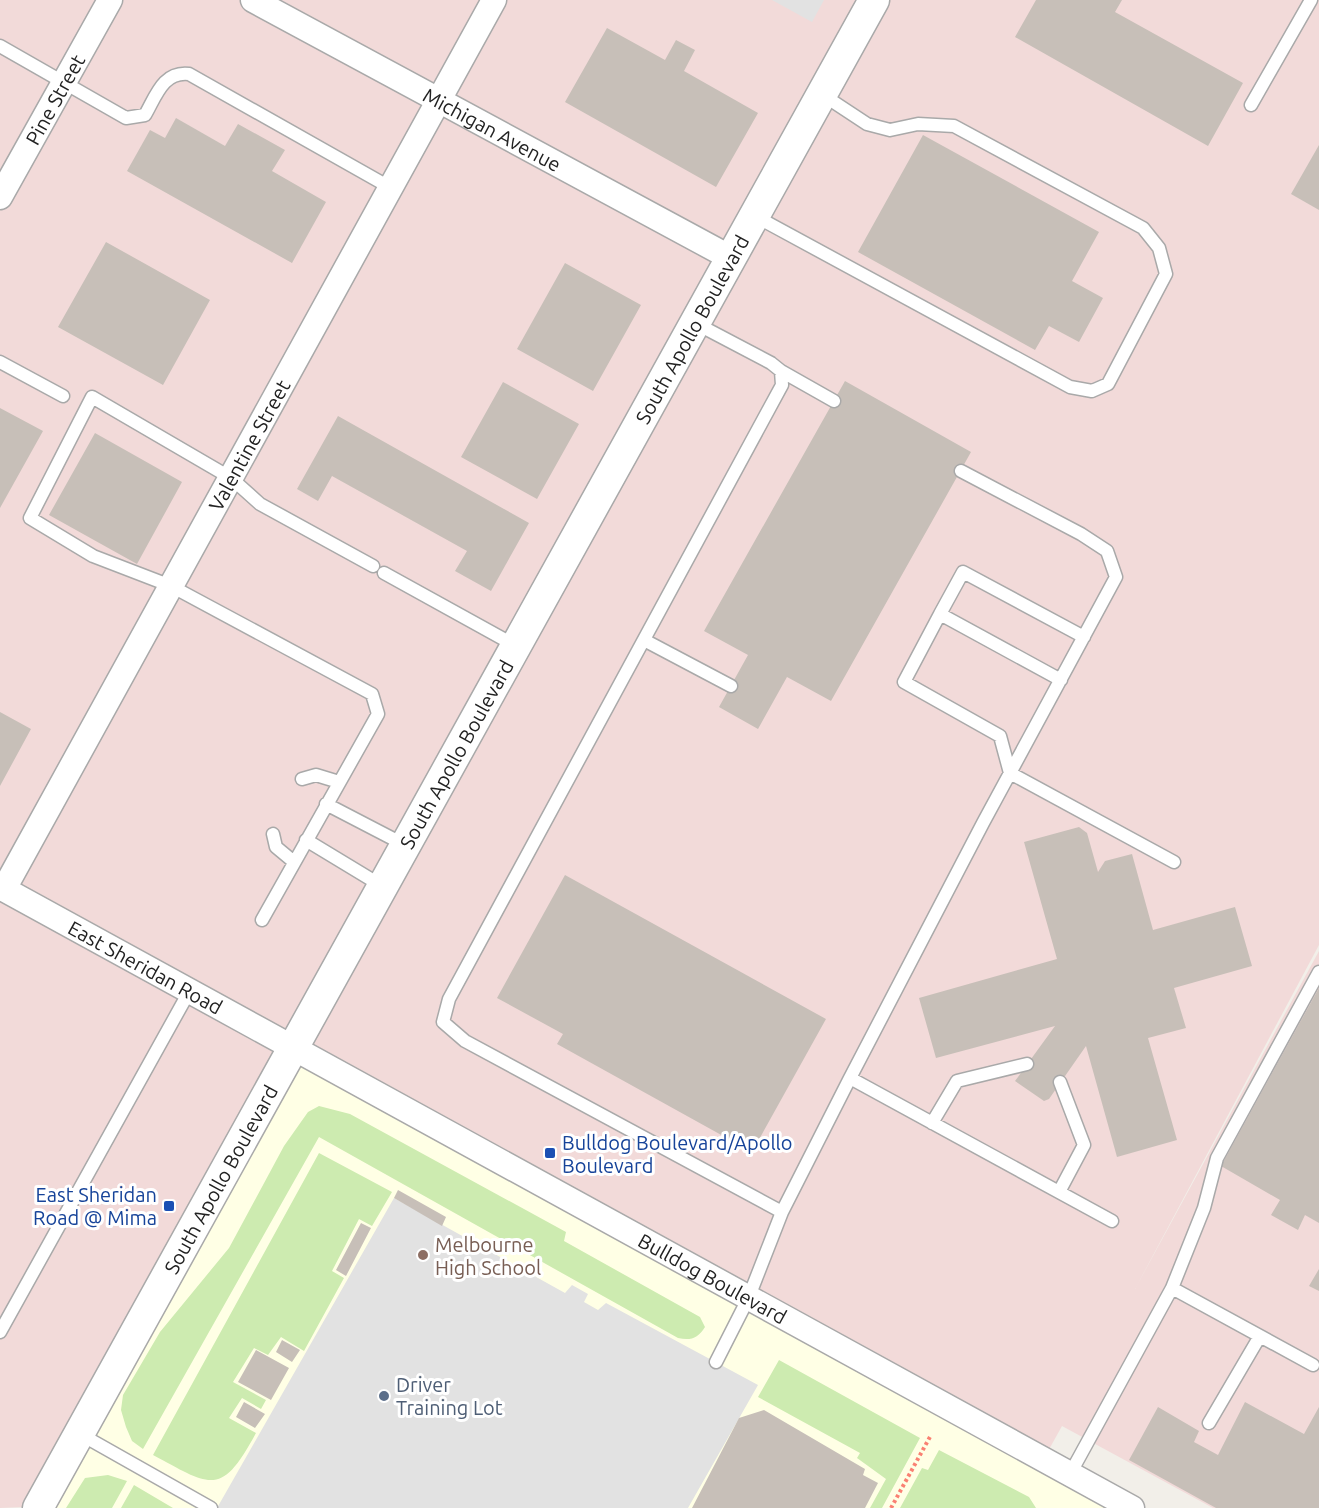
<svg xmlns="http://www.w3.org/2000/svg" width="1319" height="1508" viewBox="0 0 1319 1508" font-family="Ubuntu,sans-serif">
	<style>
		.commercial { fill: #f2dad9 }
		.education { fill: #ffffe5 }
		.grass { fill: #cdebb0 }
		.parking { fill: #e2e2e2 }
		.building { fill: #c7bfb8 }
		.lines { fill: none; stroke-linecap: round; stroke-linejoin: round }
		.service-casing { stroke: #a9a9a9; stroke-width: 15 }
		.minor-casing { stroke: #a9a9a9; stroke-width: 27 }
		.tertiary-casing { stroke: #a9a9a9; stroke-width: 33 }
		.path { stroke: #fa8072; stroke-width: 4; stroke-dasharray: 3 3; stroke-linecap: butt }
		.service { stroke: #fff; stroke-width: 12 }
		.minor { stroke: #fff; stroke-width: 24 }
		.tertiary { stroke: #fff; stroke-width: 30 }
		.transit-dot { fill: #1a4fb4; stroke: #fff; stroke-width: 2 }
		.education-dot { fill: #8d6e63; stroke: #fff; stroke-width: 2 }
		.service-dot { fill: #5c6f8a; stroke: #fff; stroke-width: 2 }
		.labels { text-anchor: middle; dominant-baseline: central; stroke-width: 6; stroke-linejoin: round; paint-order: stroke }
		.street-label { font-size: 20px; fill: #222; stroke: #fff }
		.transit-label { font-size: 20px; fill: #164399; stroke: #fff; text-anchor: start }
		.education-label { font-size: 20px; fill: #785e54; stroke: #fff; text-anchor: start }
		.service-label { font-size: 20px; fill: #4e5e75; stroke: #fff; text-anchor: start }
	</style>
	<rect width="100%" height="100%" fill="#f2efe9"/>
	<path class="commercial" d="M0,0h1319v945l-184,344 184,-338v557h-106l-151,-82 -20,36 -1042,46z"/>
	<path class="education" d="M293,1049l839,459h-1094z"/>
	<path class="grass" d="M319,1106l31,8 216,118 -2,9 136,76 5,10c-7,11 -14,14 -27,11l-359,-201 -176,312 -11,-8 -6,-14 -5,-17 2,-15 37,-63 69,-84 55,-102 24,-34z
		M319,1153l73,39 -20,34 -13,-7 -27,52 12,7 -40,73 -23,-14 -13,18 -14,-7 -21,34 33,18 -5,9 -19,-11 -13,20 27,15c-35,65 -45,53 -103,22z
		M779,1360l141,78 -38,70h-12l16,-29 -29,-21 3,-5 -102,-56z
		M939,1450l90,47 7,11h-136l22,-40 6,2z
		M108,1475l19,6 -15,27h-46l19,-30z
		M134,1485l39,23h-52z"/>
	<path class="parking" d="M772,0h52l-12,22z
		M394,1198l171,95 7,-8 16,9 -4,8 14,8 8,-7 152,82 -70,123h-471z"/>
	<path class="building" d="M1036,0h86l-7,12 128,71 -35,63 -193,-109z
		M607,28l58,32 11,-20 19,10 -11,21 74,42 -42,74 -151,-85z
		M176,118l49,28 13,-22 47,26 -13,21 54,31 -34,61 -165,-92 23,-41 15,8z
		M923,135l176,97 -27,49 31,17 -24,44 -30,-16 -14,24 -177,-98z
		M1319,145v65l-28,-16z
		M106,242l104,58 -47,85 -105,-58z
		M565,263l76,42 -48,86 -76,-42z
		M845,381l126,71 -140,249 -44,-24 -29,52 -39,-22 29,-52 -44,-24z
		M503,382l76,42 -42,75 -76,-42z
		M0,408l43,23 -43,77z
		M338,416l191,107 -38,68 -36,-20 12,-20 -135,-75 -14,25 -21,-12z
		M95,433l87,49 -45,82 -88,-49z
		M0,712l31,17 -31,57z
		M1079,827l8,6 11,39 7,-11 27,-7 21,76 82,-23 17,59 -78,22 12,40 -38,10 29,102 -60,17 -31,-111 -37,53 -5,2 -29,-20 40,-55 -119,32 -17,-60 138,-39 -33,-117z
		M565,875l261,144 -74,133 -195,-108 6,-10 -66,-36z
		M1319,988v235l-14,-8 -7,15 -27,-15 9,-15 -59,-34z
		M398,1190l48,27 -4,9 -48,-28z
		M361,1223l10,5 -25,48 -10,-6z
		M1319,1269v22l-10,-5z
		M282,1340l18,10 -8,12 -16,-10z
		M256,1350l33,18 -18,32 -33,-18z
		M244,1402l21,12 -10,14 -19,-11z
		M1245,1402l59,32 15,-27v101h-103l-87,-48 29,-53 41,24 -5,11 24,13z
		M764,1410l101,59 -2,6 15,8 -13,25h-173l47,-90z"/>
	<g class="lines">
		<defs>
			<path id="service" d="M0,46l126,72 19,-3c11,-19 18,-44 44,-41l202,114
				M1251,105l60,-105
				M755,216l315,171 22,4 16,-7 58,-110 -7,-26 -16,-20 -189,-102 -36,-2 -28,6 -23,-6 -44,-29
				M695,323l76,40 10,8 1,14 -333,614 -6,23 22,19 317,171
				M0,362l63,34
				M781,371l53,30
				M384,573l132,73
				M940,614l23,-42 121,65
				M644,640l87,46
				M1061,680l-121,-66 -36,68 96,54 10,37 164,89
				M302,779l14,-4 23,7
				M326,804l79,41
				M273,834l3,13 18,15
				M306,840l76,46
				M262,920l116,-206 -6,-20 -201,-108 -78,-30 -63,-38 62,-121 139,81 29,26 113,62
				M850,1078l133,-255 133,-246 -9,-26 -26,-17 -120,-63
				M932,1123l25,-42 70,-17
				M1059,1192l25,-47 -24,-63
				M1172,1288l141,77
				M0,1332l189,-340
				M716,1362l32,-63 34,-87 68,-134 262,143
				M1209,1423l51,-87
				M80,1434l131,74
				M1070,1474l102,-186 32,-80 13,-50 102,-186"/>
			<g id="minor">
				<path id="s1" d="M253,0l478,258"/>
				<path id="s2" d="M0,197l110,-197"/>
				<path id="s3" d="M0,887l1132,621"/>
				<path id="s4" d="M4,889l490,-889"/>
			</g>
			<g id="tertiary">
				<path id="s5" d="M38,1508l836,-1508"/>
			</g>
		</defs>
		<use href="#service" class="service-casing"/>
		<use href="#minor" class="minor-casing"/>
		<use href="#tertiary" class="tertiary-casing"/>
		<path class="path" d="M891,1508l40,-73"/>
		<use href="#service" class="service"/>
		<use href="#minor" class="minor"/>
		<use href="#tertiary" class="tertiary"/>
	</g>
	<g class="transit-dot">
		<rect x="544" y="1147" width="12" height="12" rx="3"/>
		<rect x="163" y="1200" width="12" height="12" rx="3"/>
	</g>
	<circle class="education-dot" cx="423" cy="1255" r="6"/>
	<circle class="service-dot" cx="384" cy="1396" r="6"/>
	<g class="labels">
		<g class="street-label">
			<text stroke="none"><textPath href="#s2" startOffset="112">Pine Street</textPath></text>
			<text stroke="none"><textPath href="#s1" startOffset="272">Michigan Avenue</textPath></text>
			<text stroke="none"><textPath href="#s5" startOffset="1348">South Apollo Boulevard</textPath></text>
			<text stroke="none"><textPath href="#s4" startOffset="507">Valentine Street</textPath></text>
			<text stroke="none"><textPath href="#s5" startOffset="862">South Apollo Boulevard</textPath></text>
			<text stroke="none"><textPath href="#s3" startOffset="166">East Sheridan Road</textPath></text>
			<text stroke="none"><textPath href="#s5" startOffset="376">South Apollo Boulevard</textPath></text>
			<text stroke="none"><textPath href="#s3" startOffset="813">Bulldog Boulevard</textPath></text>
		</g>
		<g class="transit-label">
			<text x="562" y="1142">Bulldog Boulevard/Apollo<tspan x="562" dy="23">Boulevard</tspan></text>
			<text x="157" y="1194" text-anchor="end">East Sheridan<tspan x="157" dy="23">Road @ Mima</tspan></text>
		</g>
		<g class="education-label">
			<text x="435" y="1244">Melbourne<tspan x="435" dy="23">High School</tspan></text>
		</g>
		<g class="service-label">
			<text x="396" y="1384">Driver<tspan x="396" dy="23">Training Lot</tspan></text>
		</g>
	</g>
</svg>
